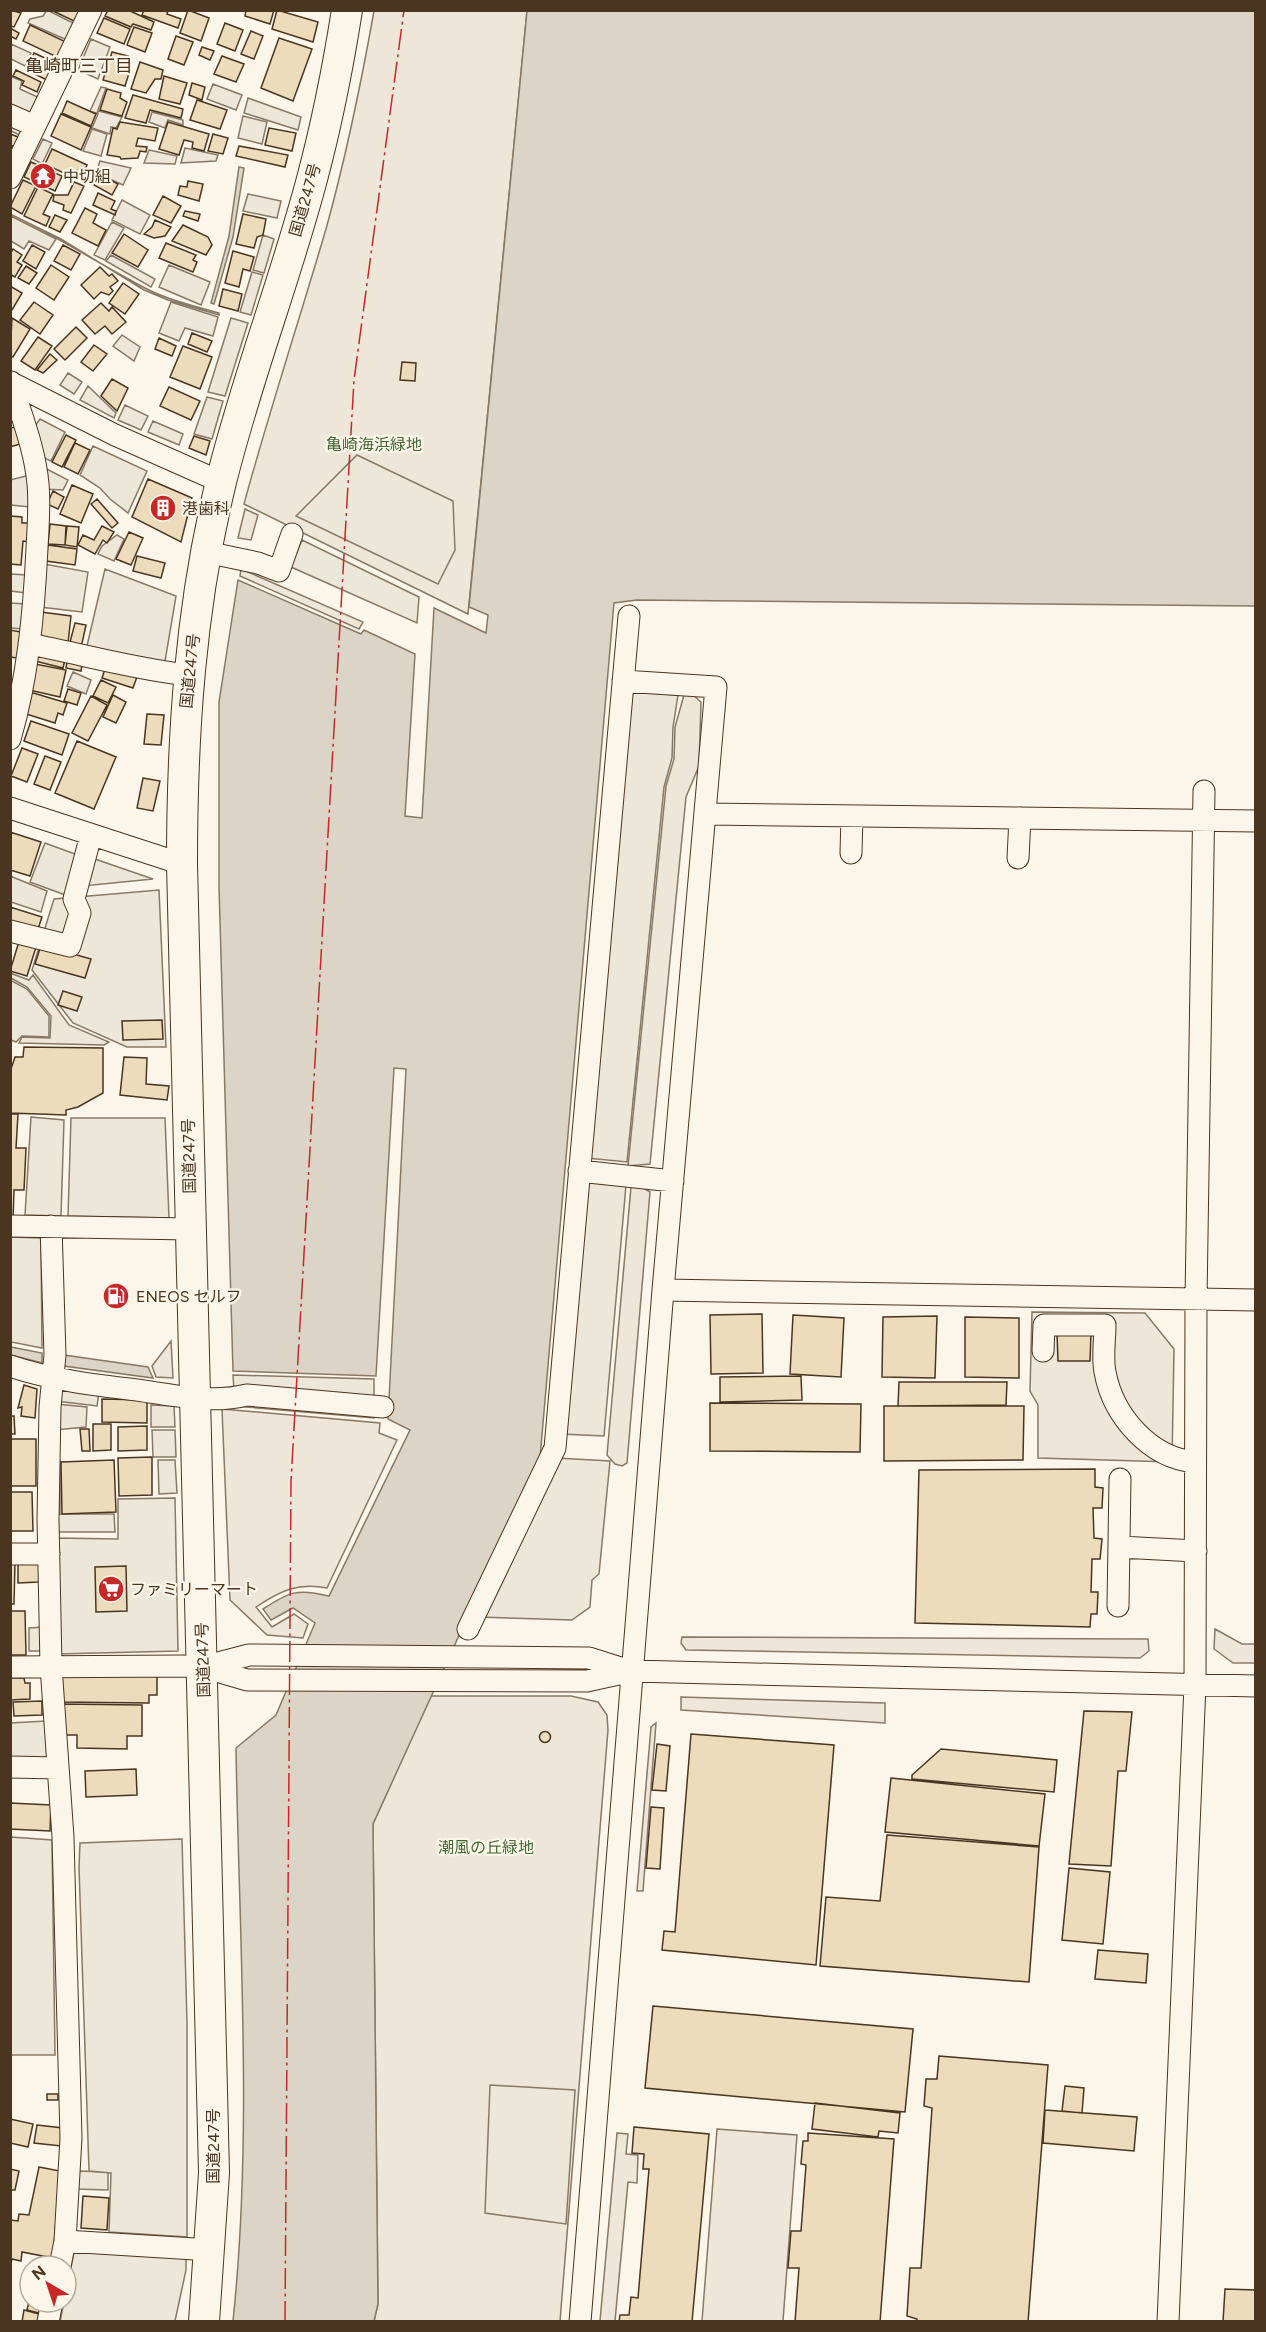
<svg xmlns="http://www.w3.org/2000/svg" width="1266" height="2332" viewBox="0 0 1266 2332" font-family="Figtree,'Noto Sans JP',sans-serif">
	<style>
		.green { fill: #ede6d9; stroke: #887966; stroke-width: 1.5 }
		.parking { fill: #ede7d9; stroke: #887966; stroke-width: 1.5 }
		.water { fill: #dcd4c6; stroke: #887966; stroke-width: 1.5 }
		.building { fill: #ecdcbc; stroke: #4a3520; stroke-width: 1.5 }
		.lines { fill: none; stroke-linecap: round; stroke-linejoin: round }
		.minor-casing { stroke: #4a3520; stroke-width: 23 }
		.highway-casing { stroke: #4a3520; stroke-width: 32 }
		.minor { stroke: #fbf6e9; stroke-width: 21 }
		.highway { stroke: #fbf6e9; stroke-width: 30 }
		.power { stroke: #c62828; stroke-width: 1.5; stroke-dasharray: 21 4.5 3 4.5; stroke-linecap: butt }
		.labels { text-anchor: middle; dominant-baseline: central; stroke-width: 4.5; stroke-linejoin: round; paint-order: stroke }
		.poi-label { font-size: 16px; fill: #4a3520; stroke: #fbf6e9; text-anchor: start }
		.street-label { font-size: 16px; fill: #4a3520; stroke: #fbf6e9 }
		.park-label { font-size: 16px; fill: #436837; stroke: #fbf6e9 }
		.neighbourhood-label { font-size: 18px; fill: #4a3520; stroke: #fbf6e9 }
	</style>
	<rect width="100%" height="100%" fill="#fbf6e9"/>
	<path class="green" d="M374,11h153l-59,603 -224,-110c25,-92 55,-183 82,-275 20,-72 35,-145 48,-218z
		M11,44l20,9 -6,13 -14,-7z
		M101,87l5,1 -9,25 2,-2 23,6 -6,11 -5,-1 -1,7 -18,-6 6,-14 -8,-3z
		M152,112l31,8v5l-15,-5 -3,8 -16,-6z
		M92,129l15,5 -6,22 -18,-5z
		M185,148l33,7 -2,6 -35,2z
		M149,150l28,6 -2,8 -31,-1z
		M100,161l31,7 -8,17 -27,-12z
		M248,194l33,7 -4,17 -34,-7z
		M122,200l28,15 -10,19 -28,-14z
		M111,255l44,24 -4,8 -45,-26z
		M122,335l18,12 -6,14 -21,-15z
		M68,373l14,9 -8,12 -14,-9z
		M88,386l28,27 -2,5 -34,-18z
		M125,405l23,11 -7,14 -23,-10z
		M30,475v32l-19,-2 -1,-25z
		M245,509l13,6 -7,25 -13,-2z
		M117,535l7,4 -10,22 -16,-7 4,-8z
		M73,672l18,8 -5,14 -19,-8z
		M684,695h9l8,7 -2,64 -13,31 -36,367 -22,2 38,-380 8,-27 1,-32z
		M10,973l19,7 4,-5 36,50 40,17 -5,3 -85,-2 3,-6 28,1 1,-22 -24,-29 -16,-9z
		M640,1186l10,6 -23,271 -5,3 -7,-2 -8,-9 24,-268z
		M1032,1312l113,1 29,36 -2,113 -134,-4v-53l-8,-14z
		M171,1341l2,37 -17,-1 -4,-11z
		M56,1404l31,3 -1,20 -31,3z
		M222,1409l158,14 -1,10 18,7 -70,148c-29,-6 -47,3 -71,19l16,20 22,-13 14,10 -5,14 -36,-3 -37,-35z
		M43,1627l1,24h-15v-23z
		M1215,1629l27,15h13v19h-22l-19,-14z
		M682,1637l466,2 1,12 -9,7 -454,-8 -5,-7z
		M430,1696h141l27,6 9,13 1,15 -48,591h-186l4,-17 -5,-480z
		M681,1697l204,6v20l-204,-13z
		M656,1723l-13,168h-6l14,-164z
		M717,2129l80,6 -14,186h-81z
		M617,2133l11,1 -2,20 12,1 -1,28 -9,-1 -13,139h-15z
		M78,2171l30,1v18l-32,-1z"/>
	<path class="parking" d="M47,10l28,14 -8,16 -39,-17 2,-4 13,-3z
		M91,39l19,8 -12,32 -20,-9z
		M10,76l12,5 -2,8 20,9 -18,38 -11,-5z
		M213,84l29,11 -6,15 -29,-11z
		M248,98l53,19 -3,13 -54,-17z
		M243,116l24,6 -5,22 -24,-6z
		M43,139l9,4 -10,21 -9,-5z
		M11,216l45,23 -7,11 -20,-9 -5,8 -13,-8z
		M112,222l12,6 -19,32 -11,-5z
		M263,235l11,4 -10,34 -11,-3z
		M169,265l41,17 -9,23 -42,-18z
		M252,272l11,3 -12,40 -11,-3z
		M171,302l47,15 -5,19 -28,-8 -6,13 -20,-8z
		M231,318l17,5 -23,73 -17,-4z
		M207,397l16,4 -11,38 -18,-5z
		M40,419l25,13 -14,29 -11,-5 -7,-27z
		M153,421l30,13 -4,11 -31,-13z
		M93,446l54,25 -19,42 -18,-14 -10,-11 -20,-13z
		M357,455l96,46 2,49 -17,34 -142,-68z
		M39,465l29,15 -5,10 -20,-1z
		M302,540l117,57 -2,26 -126,-56z
		M44,564l44,8 -6,40 -42,-5z
		M105,569l71,27 -12,71 -78,-17z
		M241,569l122,53 -4,7 -119,-53z
		M10,574l17,1 -1,18 -15,-2z
		M10,603l15,1 -2,25 -12,-1z
		M632,692l46,3 -5,32 -1,31 -8,29 -37,375 -40,-4z
		M45,843l38,14 -15,39 -38,-14z
		M92,858l61,21 -70,7z
		M10,876l37,15 -6,21 -30,-10z
		M159,890l7,157h-39l-54,-24 -41,-53 22,-71z
		M10,980l17,9 22,27v21l-27,-1 -6,6 -5,-2z
		M31,1117l33,3 -3,96 -36,-1z
		M71,1118h94l4,100 -101,-2z
		M583,1182l43,3 -22,251 -43,-2z
		M11,1237l30,1 1,110 -31,-6z
		M233,1375l141,4v39l-139,-12z
		M58,1386l41,6 -2,14 -41,-5z
		M151,1405l23,1 1,21h-24z
		M152,1430h23l1,27h-23z
		M556,1458l54,3 -11,113 -7,6 -2,27 -18,13 -93,-3z
		M158,1460h17l2,33 -18,1z
		M53,1461h7v53h54l1,18h-61z
		M175,1498l3,153 -121,3 -2,-116 63,1v-40z
		M46,1721l3,36 -38,4 -1,-38z
		M11,1837l41,3 3,215h-44z
		M182,1839l5,184v214l-78,-5 2,-59 -22,-2 -10,-304 1,-24z
		M490,2085l85,5 -9,134 -81,-11z
		M75,2247l111,8v15l-11,51 -115,1z"/>
	<path class="water" d="M527,11h728v595l-618,-6 -23,3 -74,855 -167,366 5,480 -4,17h-141c20,-189 6,-383 3,-573l40,-33 39,-92 -22,-15 -22,12 -8,-11c26,-17 34,-21 66,-13l81,-166 -22,-11 18,-350 -12,-1 -18,308 -143,-5 -14,-484v-185l19,-122 123,54 3,-4 51,24 -10,162 17,2 12,-210 52,25 2,-18 -19,-8z
		M239,167l5,1 -11,69 -19,67 -3,-1 18,-67z
		M10,214c47,22 89,50 135,74 23,12 49,18 74,25v2l-51,-15 -24,-10 -83,-51z
		M11,1347l31,6v10l-31,-8z
		M64,1355l84,12 5,11 -89,-12z"/>
	<path class="building" d="M10,10l11,3 -7,14 -4,-1z
		M51,10h30l-5,12z
		M108,10h20l26,12 -3,8 -18,-6 -2,3 -26,-11z
		M144,10h24l-1,4 14,5 -3,9 -36,-13z
		M188,10l21,8 -8,23 -21,-8z
		M246,10h28l-4,14 -25,-8z
		M277,10l41,12 -5,20 -41,-13z
		M104,18l26,11 -6,15 -27,-11z
		M225,23l18,7 -8,21 -18,-7z
		M30,25l36,17 -7,16 -36,-17z
		M134,27l18,6 -7,19 -18,-7z
		M10,28l9,5 -3,6 -6,-3z
		M251,31l12,5 -9,23 -13,-5z
		M176,36l17,6 -9,23 -16,-6z
		M279,38l33,11 -19,52 -32,-13z
		M202,47l12,4 -4,9 -11,-5z
		M112,52l16,4 -3,11 5,3 -5,16 -22,-6z
		M34,53l22,10 -9,17 -21,-10z
		M222,56l22,8 -8,18 -22,-8z
		M140,62l23,8 -2,9h-6l-9,14 -15,-4z
		M16,70l25,12 -4,10 -15,-7 2,-4 -11,-5z
		M164,76l23,7 -7,21 -21,-5z
		M192,83l13,4 -3,13 -13,-5z
		M107,89l14,4 -1,5 7,4 -5,14 -22,-6z
		M133,95l50,14 -2,9 -31,-8 -4,13 -21,-5z
		M197,100l30,10 -7,19 -30,-9z
		M67,101l29,13 -5,12 -29,-13z
		M61,114l30,13 -10,23 -30,-14z
		M120,122l38,6 -3,13 -17,-3 -2,8 11,1 -1,5 -6,-1 -2,7 -17,1 -1,-2 -13,-2 6,-27 4,1z
		M168,122l41,12 -5,17 -12,-3 1,-6 -9,-2 -5,15 -20,-6z
		M269,128l27,5 -4,18 -27,-6z
		M10,134l11,4 -4,10 -7,-3z
		M213,134l15,4 -5,16 -15,-3z
		M239,146l49,9 -3,12 -49,-11z
		M52,149l35,16 -3,8 -7,-3 -3,8 -29,-14z
		M31,162l31,14 -7,15 -31,-14z
		M99,174l19,10 -6,11 -18,-10z
		M23,180l13,6 -14,28 -12,-7z
		M188,181l15,3 -4,17 -21,-6 2,-9 7,1z
		M74,182l10,4 -13,27 -8,-3 1,-5 -11,-4 1,-6h14z
		M38,187l15,7 -10,20 7,3 -4,9 -22,-10z
		M98,193l17,8 -4,8 5,2 -1,4 -22,-10z
		M163,196l18,10 -10,17 -18,-8z
		M85,208l12,6 -4,9 13,7 -8,16 -26,-13z
		M185,211l15,3 -2,7 -15,-5z
		M243,214l23,5 -3,16 -6,2 -3,11 -18,-4z
		M55,215l12,5 -7,12 -11,-5z
		M155,220l16,7 -6,9 -11,2 -10,-4 8,-7z
		M183,225l25,12 4,8 -6,10 -34,-14z
		M124,234l24,16 -10,17 -26,-14z
		M166,243l30,12 -3,5 4,2 -4,10 -34,-14z
		M32,245l13,7 -9,17 -13,-8z
		M63,245l17,9 -9,16 -17,-9z
		M13,249l9,6 -5,7 5,3 -7,12 -5,-3v-20z
		M233,251l21,6 -4,14 -7,-2 -4,18 -14,-4z
		M51,265l18,12 -15,23 -18,-12z
		M26,266l11,7 -8,11 -11,-6z
		M100,267l9,9 3,-2 6,7 -8,6 3,4 -4,4 -8,-3 -7,7 -13,-14z
		M123,283l16,11 -14,20 -16,-11z
		M10,286l12,7 -10,17h-2z
		M223,289l19,5 -4,17 -19,-5z
		M34,302l19,13 -13,19 -20,-14z
		M101,303l8,8 3,-4 14,15 -14,12 -7,-8 -10,8 -13,-14z
		M12,318l18,11 -17,28 -3,-2z
		M76,327l11,11 -22,22 -11,-11z
		M192,333l20,8 -5,11 -19,-8z
		M38,337l14,9 -17,24 -14,-9z
		M159,338l17,8 -4,10 -17,-7z
		M94,345l13,9 -14,17 -12,-9z
		M183,346l29,11 -12,32 -30,-12z
		M50,354l7,6 -14,13 -6,-3z
		M402,362l14,1 -1,18 -15,-1z
		M112,379l16,9 -11,23 -16,-15z
		M169,387l31,14 -9,19 -31,-14z
		M16,427l4,17 -10,3v-19z
		M66,435l10,5 -14,27 -10,-5z
		M194,436l16,5 -4,14 -17,-7z
		M75,443l15,7 -12,24 -14,-7z
		M148,479l44,19 -11,44 -49,-25z
		M72,485l21,9 -12,29 -21,-9z
		M53,491l11,6 -6,12 -11,-5z
		M97,499l21,24 -6,5 -21,-24z
		M10,516l12,1v6h10l-1,19 -8,-1 -2,24 -11,-1z
		M50,524l16,2 -1,19 -17,-1z
		M67,526l12,1 -2,20 -12,-2z
		M102,526l12,6 -7,11 -4,-3 -8,14 -17,-9 5,-10 11,5z
		M129,532l14,6 -12,27 -15,-6z
		M48,545l29,4 -2,16 -29,-4z
		M137,556l28,7 -4,15 -28,-7z
		M41,612l30,4 -3,27 -31,-5z
		M75,623l11,2 -5,23 -12,-2z
		M10,630l11,2 -4,26 -7,-1z
		M38,648l28,7 -3,13 -28,-7z
		M68,655l15,3 -2,13 -15,-3z
		M107,663l31,11 -5,14 -31,-10z
		M35,664l31,6 -6,27 -31,-7z
		M101,680l15,7 -8,16 -15,-7z
		M68,689l13,4 -4,12 -13,-4z
		M30,692l37,11 -4,12 -5,-2 -3,10 -32,-10z
		M113,695l13,7 -10,21 -13,-6z
		M91,696l16,9 -19,36 -16,-8z
		M147,714l17,1 -3,30 -17,-1z
		M31,721l38,13 -7,21 -38,-14z
		M77,741l39,16 -22,52 -39,-16z
		M22,748l16,6 -11,28 -16,-6z
		M45,756l16,6 -11,28 -16,-6z
		M143,778l17,3 -7,30 -16,-3z
		M10,832l31,10 -11,34 -20,-6z
		M10,907l32,10 -5,15 -27,-9z
		M20,938l17,6 -10,32 -17,-5z
		M41,945l50,14 -6,19 -50,-14z
		M63,991l19,6 -5,14 -19,-6z
		M162,1020l1,19 -40,1 -1,-19z
		M24,1047l79,1v45l-25,14 -12,3v5l-56,-2v-41l5,-15h8z
		M124,1057l23,1 -1,26 23,2 -2,14 -47,-5z
		M10,1114h8l-2,34h10l-2,42h-10l-1,29h-3z
		M762,1314l1,59 -52,1 -1,-59z
		M793,1315l51,3 -3,59 -51,-3z
		M937,1316l-2,62 -53,-1 1,-60z
		M965,1317l54,1v60l-54,-1z
		M1057,1333h34l-1,28h-32z
		M801,1376l1,24 -82,2v-25z
		M899,1382h108l-1,23 -108,1z
		M24,1385l13,4 -2,29 -14,-2 1,-9 -4,1z
		M102,1399l45,1v23l-45,-1z
		M710,1403l151,1 -1,48 -150,-1z
		M884,1406h140l-1,54 -139,1z
		M10,1416h4l1,18h-5z
		M93,1424h18v26l-18,1z
		M147,1426v24l-29,1v-24z
		M80,1429h9l1,22h-8z
		M10,1439h26v47h-26z
		M152,1457v38l-33,1 -1,-38z
		M114,1460l2,52 -54,2 -1,-52z
		M1095,1469v18l8,1 -1,20h-9l1,30 8,1 -2,20h-8l-1,33h7l-1,22h-6l-1,13 -175,-4 4,-153z
		M10,1492h22l1,39h-23z
		M10,1562h5l-1,42h-4z
		M39,1563v19l-21,1v-19z
		M126,1566l1,45 -31,1 -1,-45z
		M10,1611h15l1,44h-16z
		M59,1671l98,1v23h-8v8l-91,-1z
		M10,1678h14l1,5h5v16l-20,1z
		M42,1701v14l-28,1 -1,-14z
		M60,1704l82,1v31h-15v13l-50,-1v-13h-17z
		M1084,1711l48,1 -6,59h-8l-7,95 -42,-2z
		M539.5 1737a5.5 5.5 0 1 1 11 0a5.5 5.5 0 1 1-11 0Z
		M691,1734l143,11 -18,220 -154,-15 2,-19 11,1z
		M657,1744l13,2 -4,45 -14,-1z
		M941,1749l116,11 -3,32 -142,-13v-4z
		M136,1769l1,26 -51,2 -1,-26z
		M891,1778l154,16 -6,52 -154,-14z
		M10,1803l41,2 -1,26 -40,-2z
		M651,1807l13,1 -4,61 -14,-1z
		M887,1835l152,12 -10,135 -209,-16 6,-69 54,4z
		M1069,1868l41,4 -7,72 -41,-4z
		M1098,1950l50,4 -2,29 -51,-4z
		M653,2006l260,23 -8,83 -260,-24z
		M939,2056l109,9 -20,257h-111v-3l-10,-3 3,-48h11l11,-160 -8,-2 2,-27h11z
		M1065,2086l19,2 -2,25 -20,-2z
		M47,2094h11v6h-11z
		M815,2103l85,10 -2,20 -19,-2 -1,6 -66,-8z
		M1045,2110l92,7 -3,34 -91,-8z
		M10,2119l23,5 -5,23 -18,-4z
		M37,2125l26,3 -2,18 -27,-3z
		M634,2127l75,7 -17,188h-73l1,-7h9l2,-18 7,1 11,-129h-6l1,-15 -12,-1z
		M808,2133l86,6 -14,183h-85l4,-54h-11l3,-37h10l5,-66 -5,-1 2,-23h5z
		M39,2167l21,4 -7,87 -31,-6 -1,9 -9,-2 -2,8v-47l8,1 1,-7 10,1z
		M10,2169l9,2 -4,19h-5z
		M83,2196l26,2 -2,32 -26,-2z
		M41,2257l12,2 -2,7h-12z
		M1225,2289l31,1v32h-33z
		M30,2297v5h12l-3,11 -12,-3z
		M24,2310l15,4 -2,8h-15z"/>
	<g class="lines">
		<defs>
			<path id="minor" d="M10,115l25,11
				M10,178l81,-168
				M10,382l105,53 106,47
				M206,552l52,11 21,8 13,-37
				M29,644c53,10 105,25 159,31
				M10,739c18,-61 24,-128 27,-191 1,-21 3,-43 1,-64 -3,-35 -17,-69 -27,-102
				M10,808l172,56
				M705,814l551,7
				M851,853l1,-37
				M1018,858l2,-40
				M10,931l60,15 10,-33 -6,-14 17,-64
				M579,1171l94,10
				M10,1226l181,3
				M51,1226l4,129 -5,52 -2,112 3,147 12,171 8,301 -6,103 -5,25
				M663,1290l593,10
				M1043,1351l1,-26h61c0,15 -3,32 0,47 8,44 45,86 90,90
				M10,1366c42,14 84,19 127,24 36,5 74,14 110,5l136,12
				M1120,1547l76,4
				M10,1554h39
				M1118,1606l2,-127
				M468,1629l87,-181 74,-832
				M10,1667l172,-1 21,1 44,13 340,1 45,-10 624,15
				M203,1667l46,-12 340,3 41,13
				M10,1767l48,1
				M65,2241l146,9
				M48,2322l4,-20
				M580,2322l83,-1032 53,-603 -93,-6
				M1168,2322l27,-637 1,-385 8,-509"/>
			<path id="highway" d="M204,2322l10,-149 -32,-1309c0,-129 8,-256 39,-382 25,-102 64,-201 91,-303 15,-56 26,-112 35,-169"/>
		</defs>
		<use href="#minor" class="minor-casing"/>
		<use href="#highway" class="highway-casing"/>
		<use href="#minor" class="minor"/>
		<use href="#highway" class="highway"/>
		<path class="power" d="M285,2322l6,-841 63,-1101 50,-370"/>
	</g>
	<defs>
		<symbol id="temple-disc" viewBox="-11 -11 22 22"><circle r="9.5" fill="#c62828" stroke="#fbf6e9"/><path d="M0-6L5-2H3V0L6.5 2.5H4V6H1.5V3h-3V6H-4V2.5H-6.5L-3 0V-2H-5Z" fill="#fff"/></symbol>
		<symbol id="building-disc" viewBox="-11 -11 22 22"><circle r="9.5" fill="#c62828" stroke="#fbf6e9"/><path d="M-4-6H4V6H1V3H-1V6H-4ZM-2.5-4.3h1.7v1.8h-1.7ZM.8-4.3h1.7v1.8H.8ZM-2.5-1h1.7V.8h-1.7ZM.8-1h1.7V.8H.8Z" fill="#fff"/></symbol>
		<symbol id="fuel-disc" viewBox="-11 -11 22 22"><circle r="9.5" fill="#c62828" stroke="#fbf6e9"/><path d="M-5.5-6h7V0h2V4h1.3V-2.5L3-4.5l.8-.8L6-3V5H2.5V1h-1V6h-7ZM-4.2-4.7v3.2H.2V-4.7Z" fill="#fff"/></symbol>
		<symbol id="supermarket-disc" viewBox="-11 -11 22 22"><circle r="9.5" fill="#c62828" stroke="#fbf6e9"/><path d="M-6-5.5h2.5l.6 2H6L4.5 2H-2.5L-4.4-4H-6ZM-1.5 3.2a1.3 1.3 0 1 0 .1 0ZM3 3.2a1.3 1.3 0 1 0 .1 0Z" fill="#fff"/></symbol>
	</defs>
	<g fill-rule="evenodd">
		<use href="#temple-disc" x="28" y="161" width="30" height="30"/>
		<use href="#building-disc" x="148" y="493" width="30" height="30"/>
		<use href="#fuel-disc" x="101" y="1281" width="30" height="30"/>
		<use href="#supermarket-disc" x="96" y="1574" width="30" height="30"/>
	</g>
	<g class="labels">
		<g class="poi-label">
			<text x="63" y="176">中切組</text>
			<text x="182" y="508">港歯科</text>
			<text x="136" y="1296">ENEOS セルフ</text>
			<text x="130" y="1589">ファミリーマート</text>
		</g>
		<g class="street-label">
			<text transform="translate(305 200) rotate(-74)">国道247号</text>
			<text transform="translate(190 671) rotate(-84)">国道247号</text>
			<text transform="translate(189 1156) rotate(-91)">国道247号</text>
			<text transform="translate(203 1660) rotate(-92)">国道247号</text>
			<text transform="translate(213 2146) rotate(-90)">国道247号</text>
		</g>
		<g class="park-label">
			<text x="374" y="444">亀崎海浜緑地</text>
			<text x="486" y="1847">潮風の丘緑地</text>
		</g>
		<g class="neighbourhood-label">
			<text x="79" y="66">亀崎町三丁目</text>
		</g>
	</g>
	<rect width="1266" height="2332" fill="none" stroke="#4a3520" stroke-width="24"/>
	<g transform="translate(48 2284) rotate(321)"><circle r="28" fill="#fbf6e9" stroke="#b4a999" stroke-width="1.5"/>
	<path d="M0-4.5L10 22L0 15L-10 22Z" fill="#c62828"/>
	<text y="-9" font-size="16" font-weight="bold" text-anchor="middle" fill="#4a3520">N</text>
	</g>
</svg>
